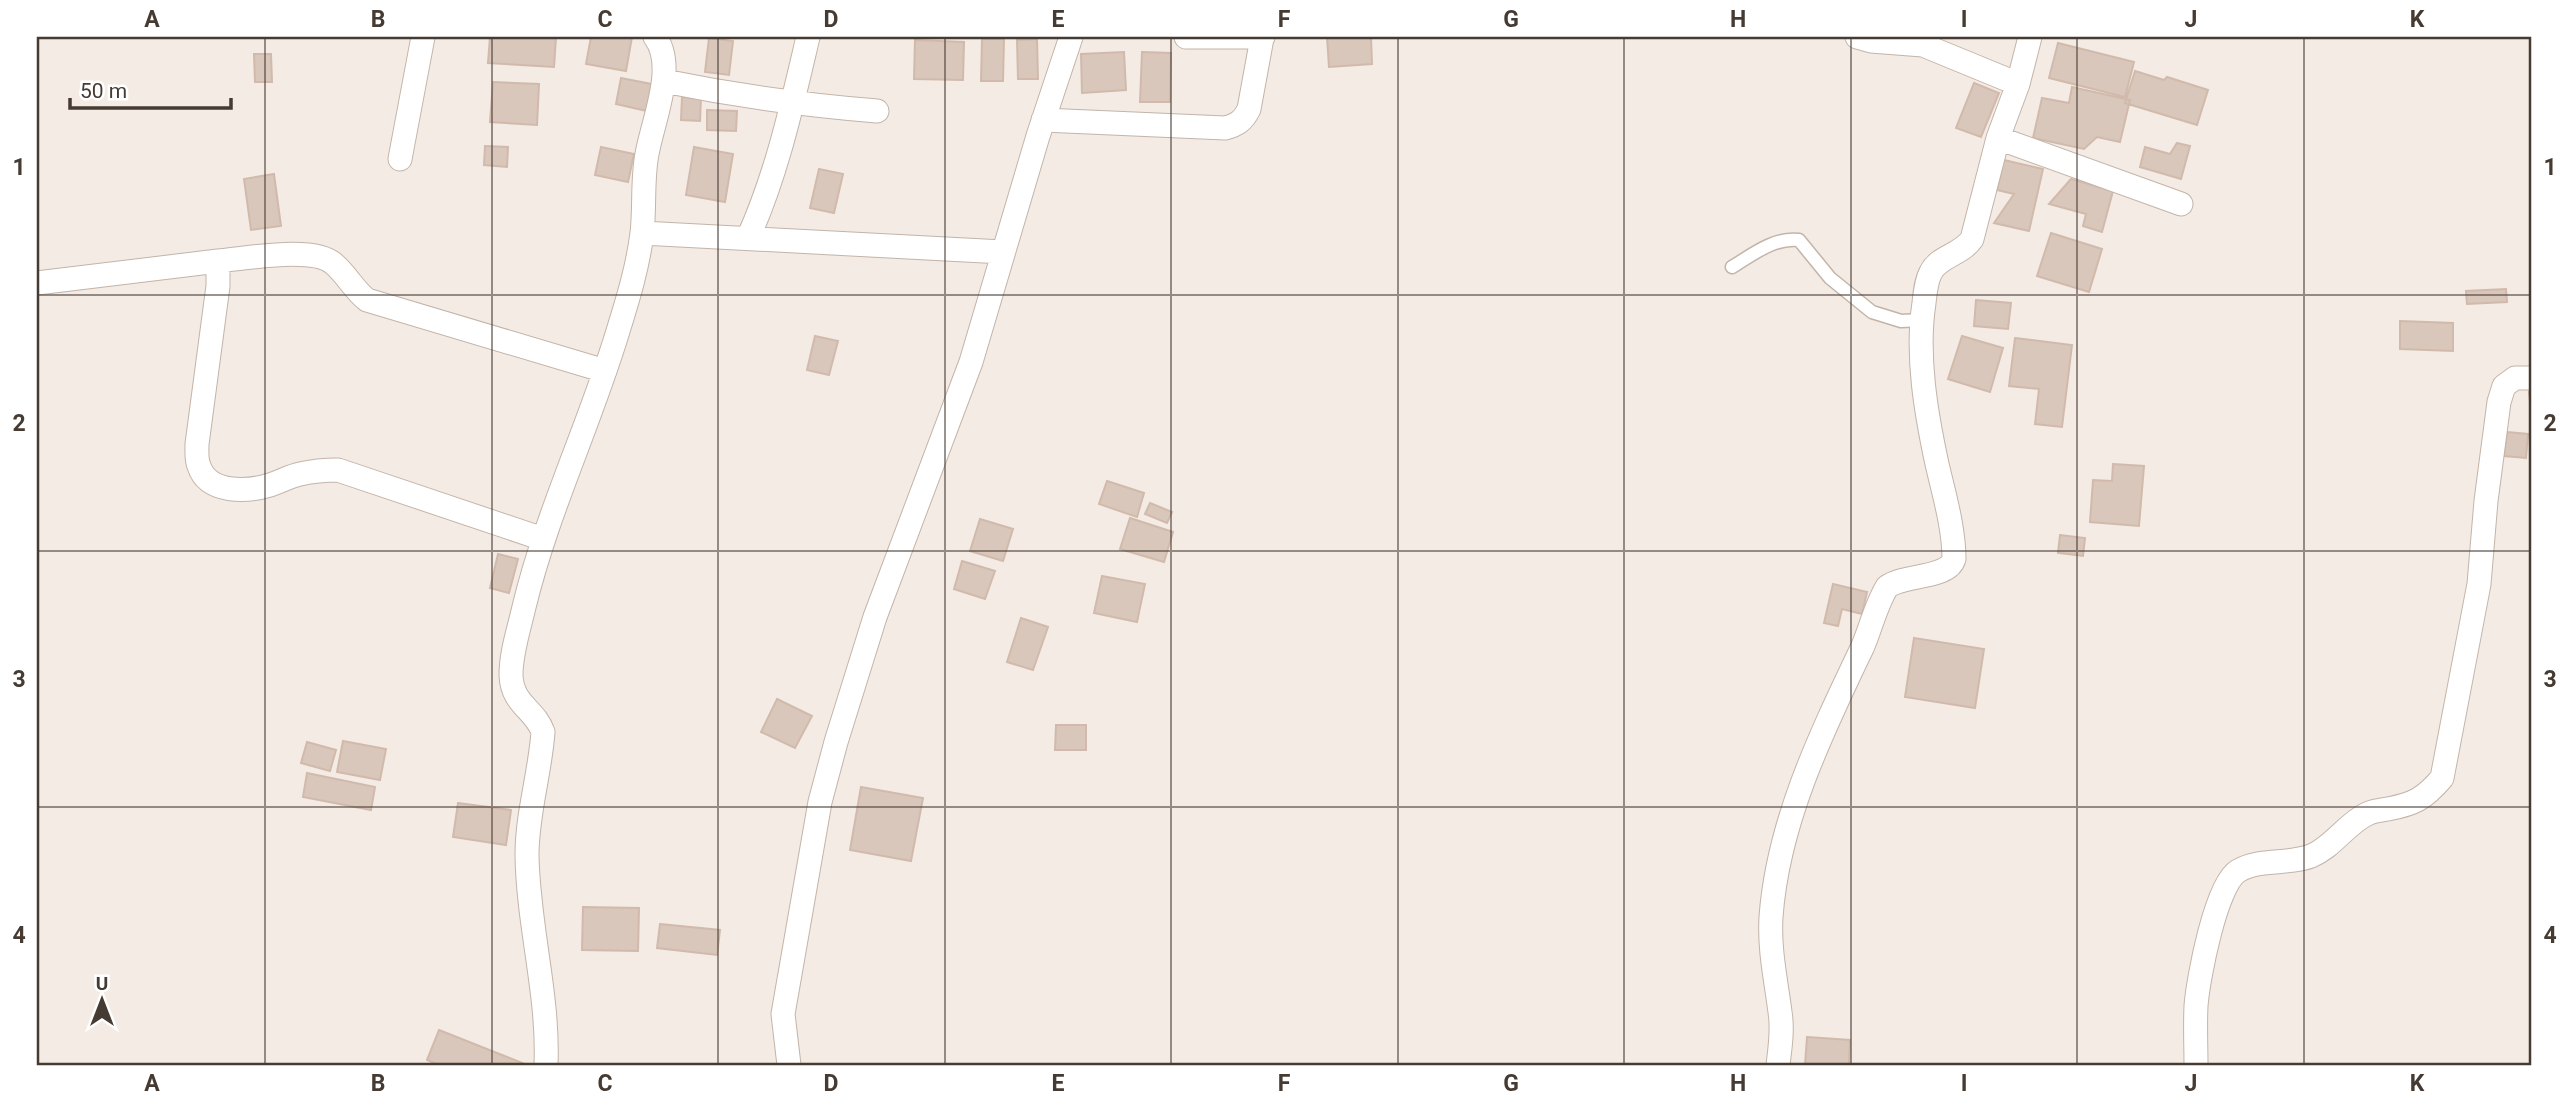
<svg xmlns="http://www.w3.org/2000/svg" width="2569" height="1102" viewBox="0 0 2569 1102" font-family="Roboto,sans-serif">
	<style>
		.building { fill: #d9c7bb; stroke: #d1baab; stroke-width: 2 }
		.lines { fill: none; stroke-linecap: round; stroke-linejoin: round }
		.service-casing { stroke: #c3b4a9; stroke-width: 15 }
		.minor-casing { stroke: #c3b4a9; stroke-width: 25 }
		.service { stroke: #fff; stroke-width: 12 }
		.minor { stroke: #fff; stroke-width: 23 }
		.grid { fill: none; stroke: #463b33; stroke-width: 2; stroke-opacity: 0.55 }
		.neatline { fill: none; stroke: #463b33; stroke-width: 2.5 }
		.grid-label { font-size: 23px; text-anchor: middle; font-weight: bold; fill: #463b33 }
	</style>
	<rect width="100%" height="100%" fill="#f3ebe4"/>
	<path class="building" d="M490,37h66l-2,30 -66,-4z
		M591,37h41l-6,34 -40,-7z
		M1327,37h44l1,27 -43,3z
		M709,38l24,3 -4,34 -24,-3z
		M982,39h22l-1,42h-22z
		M1037,39l1,40h-20l-1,-39z
		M915,40l49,2 -1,38 -49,-1z
		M2058,43l76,19 -9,35 -76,-19z
		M1124,52l2,38 -44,3 -1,-39z
		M1142,52l29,1 -1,49h-30z
		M254,54h17l1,28h-17z
		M2135,71l29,9 3,-3 41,13 -11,35 -72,-22z
		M621,78l36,7 -6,27 -35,-8z
		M493,82l46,2 -2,41 -47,-3z
		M1974,83l25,10 -18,44 -25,-9z
		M2072,87l58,13 -10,42 -23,-5 -13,12 -51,-11 9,-40 27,5z
		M682,97l19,1 -1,23 -19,-1z
		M707,110l30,1 -1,20 -29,-1z
		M2177,143l13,3 -9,33 -41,-12 5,-20 25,7z
		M485,146l23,1 -1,20 -23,-2z
		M601,147l33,7 -6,28 -33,-7z
		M694,147l39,7 -8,48 -39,-7z
		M2004,160l39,9 -14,62 -35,-8 20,-29 -17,-4z
		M819,169l24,5 -9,39 -24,-5z
		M274,174l7,52 -30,4 -7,-51z
		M2071,179l42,12 -11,41 -19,-6 3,-12 -37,-10z
		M2051,233l51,16 -13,43 -52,-16z
		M2506,289l1,13 -40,2 -1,-13z
		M1976,300l35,3 -3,26 -34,-3z
		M2400,321l53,2v28l-53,-2z
		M815,336l23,5 -9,34 -22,-5z
		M1962,336l41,12 -13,44 -42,-13z
		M2015,338l57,7 -10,82 -27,-3 4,-35 -30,-3z
		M2529,392h3v30z
		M2507,432l21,2 -2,24 -22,-2z
		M2113,464l31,2 -5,60 -49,-4 3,-42 19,1z
		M1107,481l37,12 -7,24 -38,-13z
		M1150,503l22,9 -5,11 -22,-9z
		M1130,518l43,14 -9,30 -44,-13z
		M980,519l33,10 -10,32 -33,-10z
		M2060,535l25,3 -2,18 -25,-3z
		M498,554l20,5 -9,34 -19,-5z
		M962,561l33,10 -10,28 -31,-10z
		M1102,576l43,8 -8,38 -43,-9z
		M1833,584l34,8 -5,22 -20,-5 -4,17 -14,-3z
		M1021,618l27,9 -15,43 -26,-8z
		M1914,638l70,11 -9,59 -70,-11z
		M777,699l35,17 -17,32 -34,-16z
		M1056,725h30v25h-31z
		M343,741l43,8 -6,31 -43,-8z
		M307,742l29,8 -6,21 -29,-8z
		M307,773l68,14 -4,23 -68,-13z
		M861,787l62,11 -12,63 -61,-11z
		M458,803l53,7 -5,35 -53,-8z
		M583,907l56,1 -1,43 -56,-1z
		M660,924l60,6 -3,25 -60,-7z
		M439,1030l86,34 -1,1h-85l-12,-5z
		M1807,1037l43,3 -1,25h-44z"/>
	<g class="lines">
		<defs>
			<path id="service" d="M1732,267c20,-12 42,-30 67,-27l31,38 42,34 29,9 20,-1"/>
			<path id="minor" d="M1186,37h77
				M1857,37l14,4 52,4 95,39
				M664,81c73,15 138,24 213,30
				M1043,120l182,8c12,-3 18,-7 24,-19l13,-71
				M1998,138l183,66
				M400,159l23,-122
				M642,233l361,19
				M748,238c29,-64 44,-133 60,-201
				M218,261c27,-2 96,-16 116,3 13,11 20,26 33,36l238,71
				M37,283l181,-22v25l-21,158c0,6 -1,15 2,22 9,28 48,26 71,19 10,-3 20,-9 30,-11 13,-3 25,-4 38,-4l205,69
				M546,1065c3,-70 -18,-139 -19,-210 0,-42 13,-81 16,-123 -8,-23 -31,-27 -32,-57 0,-23 8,-46 13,-68 23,-95 66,-183 94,-276 10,-32 20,-65 24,-98 3,-26 0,-53 5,-79 6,-34 30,-88 8,-117
				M789,1065l-6,-51 37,-212 16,-60 39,-125 96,-255 67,-226 33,-99
				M1778,1065c2,-17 5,-35 2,-53 -4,-32 -11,-62 -9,-95 7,-96 51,-185 92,-271 8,-19 13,-41 24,-59 17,-13 61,-8 67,-28 0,-31 -10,-65 -17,-95 -11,-51 -21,-109 -13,-161 1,-10 2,-22 7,-31 8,-16 30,-17 41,-33l26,-101 20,-54 12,-47
				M2196,1065c0,-19 -1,-39 0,-59 2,-27 20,-122 42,-135 22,-13 50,-6 73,-15 22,-9 35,-32 56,-42 6,-3 14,-4 21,-5 26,-5 36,-10 54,-31l37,-194 7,-83 13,-99 5,-16 11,-8h17"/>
		</defs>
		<use href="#service" class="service-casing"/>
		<use href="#minor" class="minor-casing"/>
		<use href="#service" class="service"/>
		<use href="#minor" class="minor"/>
	</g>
	<path class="grid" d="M265,37v1028M492,37v1028M718,37v1028M945,37v1028M1171,37v1028M1398,37v1028M1624,37v1028M1851,37v1028M2077,37v1028M2304,37v1028M37,295h2495M37,551h2495M37,807h2495"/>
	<rect width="2569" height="1102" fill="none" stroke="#ffffff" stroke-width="77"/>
	<g transform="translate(102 1000)" stroke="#ffffff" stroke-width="5" paint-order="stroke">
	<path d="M0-5L12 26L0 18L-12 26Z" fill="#463b33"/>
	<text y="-10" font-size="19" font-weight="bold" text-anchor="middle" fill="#463b33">U</text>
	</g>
	<path d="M70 98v10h161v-10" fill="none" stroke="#463b33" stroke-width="3.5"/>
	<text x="80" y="98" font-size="21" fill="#463b33" stroke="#ffffff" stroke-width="5" paint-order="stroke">50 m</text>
	<rect x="38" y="38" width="2492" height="1026" class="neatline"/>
	<g class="grid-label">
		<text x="152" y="27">A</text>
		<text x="378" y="27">B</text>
		<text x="605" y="27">C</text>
		<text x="831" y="27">D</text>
		<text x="1058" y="27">E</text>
		<text x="1284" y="27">F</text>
		<text x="1511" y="27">G</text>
		<text x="1738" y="27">H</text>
		<text x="1964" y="27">I</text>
		<text x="2191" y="27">J</text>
		<text x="2417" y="27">K</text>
		<text x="19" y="175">1</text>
		<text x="2550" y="175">1</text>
		<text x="19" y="431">2</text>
		<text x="2550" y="431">2</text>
		<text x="19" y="687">3</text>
		<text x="2550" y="687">3</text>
		<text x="19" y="943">4</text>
		<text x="2550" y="943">4</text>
		<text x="152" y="1091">A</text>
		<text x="378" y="1091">B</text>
		<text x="605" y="1091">C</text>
		<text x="831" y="1091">D</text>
		<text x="1058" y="1091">E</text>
		<text x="1284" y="1091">F</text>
		<text x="1511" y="1091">G</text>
		<text x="1738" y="1091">H</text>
		<text x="1964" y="1091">I</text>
		<text x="2191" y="1091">J</text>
		<text x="2417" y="1091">K</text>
	</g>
</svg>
